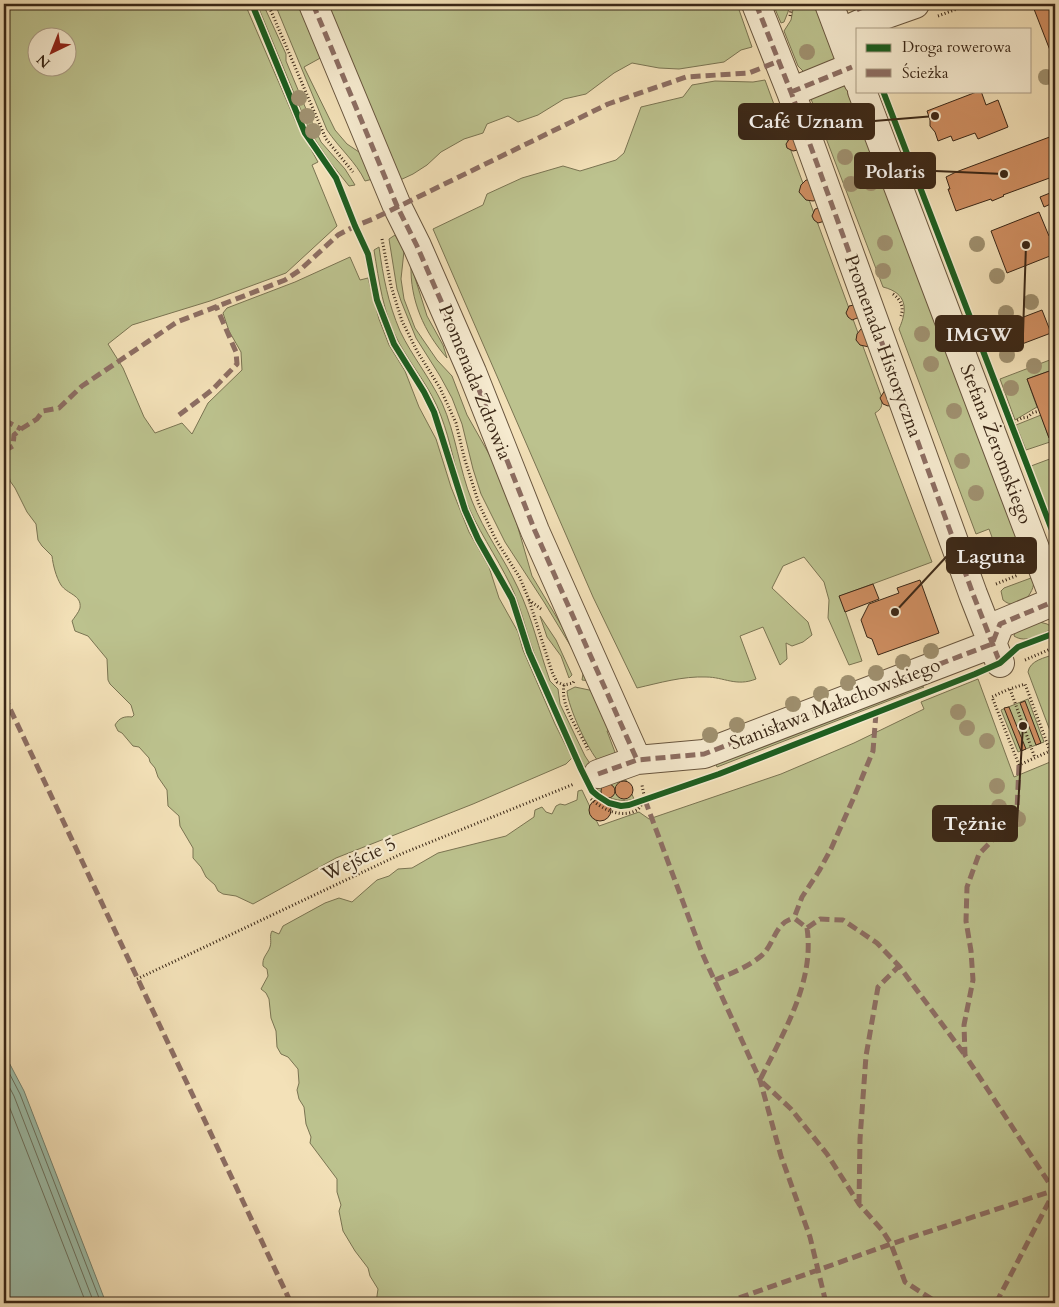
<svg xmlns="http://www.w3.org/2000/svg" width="1059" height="1307" viewBox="0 0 1059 1307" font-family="Cardo,serif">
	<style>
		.green { fill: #bcc28e; stroke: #7a7452; fill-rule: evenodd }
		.water { fill: #9dbeaa; stroke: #75816f }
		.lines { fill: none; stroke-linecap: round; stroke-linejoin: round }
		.shore { stroke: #6b7260; stroke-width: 1 }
		.building { fill: #d08f62; stroke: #392616 }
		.minor-casing { stroke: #68553e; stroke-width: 30 }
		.path { stroke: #392616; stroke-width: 3; stroke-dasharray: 1 2.5; stroke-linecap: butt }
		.minor { stroke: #f7ecd1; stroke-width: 28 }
		.quiet { stroke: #8d6e63; stroke-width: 5; stroke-dasharray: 10 5; stroke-linecap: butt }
		.cycleway-casing { stroke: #f7ecd1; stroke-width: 9 }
		.cycleway { stroke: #1b5e20; stroke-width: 6 }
		.tree { fill: #9f906f }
		.labels { text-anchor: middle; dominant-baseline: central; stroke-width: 4.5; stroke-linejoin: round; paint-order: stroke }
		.street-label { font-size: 19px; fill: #392616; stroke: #f7ecd1 }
		.leader { fill: none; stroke: #392616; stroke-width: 2 }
		.callout-dot { fill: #392616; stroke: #f7ecd1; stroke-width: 2 }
		.callout { fill: #392616; stroke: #392616; stroke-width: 2 }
		.callout-label { font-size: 20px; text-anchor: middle; font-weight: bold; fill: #fff }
	</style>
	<rect width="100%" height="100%" fill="#f3e1b8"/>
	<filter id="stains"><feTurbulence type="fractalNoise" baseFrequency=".004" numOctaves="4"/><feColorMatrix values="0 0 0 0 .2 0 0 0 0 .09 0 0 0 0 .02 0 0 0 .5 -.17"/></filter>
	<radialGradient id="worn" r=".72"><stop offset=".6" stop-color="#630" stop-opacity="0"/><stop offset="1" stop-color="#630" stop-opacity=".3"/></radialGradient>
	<path class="green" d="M4,4h241l50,116 23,42 -6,3 25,61 -51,47 -76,28 -78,24 -24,19 15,24 21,49 11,16 27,-10 10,11 16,-31 34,-33 -1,-18 -12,-21 -6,-18 4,-5 68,-26 55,-25 10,23 8,-2 11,41 10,26 16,26 14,36 17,32 15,48 18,45 20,35 10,31 19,34 5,18 32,74 17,34 -6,6 -93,40 -137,54 -83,46 -17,-8 -13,-2 -5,-3 -3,-6 -9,-8 -5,-10 -8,-9v-10l-13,-22 -1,-10 -11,-10 -1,-16 -9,-13 -3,-9 -5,-6 -1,-4 -10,-11 -6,-1 -11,-13 -4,-2 -3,-6c4,-7 9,-9 17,-8l2,-2 -3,-10 -21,-21 -2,-4 -1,-21 -19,-23 -13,-5 -3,-10c2,-3 7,-9 8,-13 2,-13 -13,-14 -19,-23 -5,-8 -8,-20 -9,-29l-10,-10 -4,-6 -2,-16 -9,-12 -12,-24 -5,-7 -3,-16 -3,-6zM38,38h30v30h-30z
		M257,4h6l23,50v7l20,48 15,33 24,27 10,16 -6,1 -19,-24 -20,-30z
		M275,4h23l22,40 4,12 -20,11 31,63 12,14 15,10 11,25 -8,2c-9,-19 -26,-33 -38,-51z
		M324,4h413l15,43 -11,3 -17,12 -45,7 -20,-1 -27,-5 -18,10 -28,21 -22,5 -26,16 -20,7 -10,-6 -21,8 -4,9 -19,6 -23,13 -14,13 -14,9 -15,7z
		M773,4h17l-2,8 -4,10 -3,1z
		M794,4h21l21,52 -1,4 -31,12 -6,-6 -14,-35 7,-11z
		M765,80l117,318c0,8 0,11 -7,15l57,149 -92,34 22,65 -13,4 -21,-47 1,-18 -5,-18 -20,-25 -21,9 -11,22 36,34 4,13 -9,7 -11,4 -6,-3 1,16 -7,6 -17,-38 -23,9 16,43c-20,8 -32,-2 -50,-2 -23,-1 -47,6 -69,11l-44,-91 -160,-368 50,-24 4,-11 35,-16 41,-12 17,5 36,-11 8,-7 17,-46 42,-10 9,-12 23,-4 38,1z
		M837,80l11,6 178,470 -3,5 -19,9 -15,-41 -13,5 -77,-205c9,-20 8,-36 -16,-42l-72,-188v-5z
		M395,235l9,16 -3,28 3,20 11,29 22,32 15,16 15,39 22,39 13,27 10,26 20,69 37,62 21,43 -8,-1 1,-6 -2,-8 -8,-16 -29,-48 -39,-60 -24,-48 -8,-25 -11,-45 -10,-26 -12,-22 -24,-38 -15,-37 -4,-12 -8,-50z
		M379,247c4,29 9,56 21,84 12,25 30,47 42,72 14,31 17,66 30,98 12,31 32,57 46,87 14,29 21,62 32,93l8,8 2,15 25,52 6,9 -6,3c-17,-37 -34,-73 -49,-110 -10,-24 -14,-49 -25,-72 -15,-31 -35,-58 -47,-90 -9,-26 -13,-54 -23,-80 -10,-28 -29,-49 -43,-75 -15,-28 -19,-60 -24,-91z
		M411,265l16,51 16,29 4,13c-23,-26 -37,-58 -36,-93z
		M1055,358v11l-28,10 10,28 -22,13 -15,-41z
		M1041,415l8,23 6,-2v18l-5,-12 -24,8 -10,-25z
		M1055,457v70l-24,-61z
		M1031,578l3,1c1,15 -16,34 -31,21l-2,-9 3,-3z
		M540,616l16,24 16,35 -3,3 -8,-22 -14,-19z
		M1036,621l11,3 7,4c-13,6 -28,16 -40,8l1,-4z
		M1055,654v90l-27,-72c2,-12 17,-14 27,-18z
		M978,679l36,98 41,-17v543h-679l2,-14 -8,-13 -2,-8 -13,-17 -12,-20 -4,-20 2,-6 -4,-13v-13l-27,-36 1,-6 -5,-13 -2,-17 -5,-8 -2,-9 2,-7 -1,-14 -10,-12 -7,-3 -4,-7 -1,-16 -5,-13 -2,-19 -3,-6 -5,-4 7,-13 -1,-7 -4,-3c-1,-9 4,-11 7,-19 2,-6 -1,-11 2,-16l7,3 4,-8 42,-23 14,-5 13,4 25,-22 12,-4 9,-7 14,-1 26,-15 68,-17 28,-19 1,-7 7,-3 4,5 6,2 4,-8 4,-2 5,1 12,-5 1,-9 4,-1 17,36 40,-14 10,7 132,-45 73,-31 70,-34 -3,-7z
		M918,686l6,1 -207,80 -2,-5z
		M575,687l19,4 18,38 -5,2 9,24 -17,7c-11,-12 -31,-55 -32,-71z
		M1028,699l16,43 -26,10 -17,-42z
		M626,780l8,19c-15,4 -29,-1 -39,-12z"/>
	<path class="water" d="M4,1053l20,38 82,212h-102z"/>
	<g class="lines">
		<path class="shore" d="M4,1063l16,31 81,209
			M4,1077l10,19 80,207
			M4,1093l82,210"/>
	</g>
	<path class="building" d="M1032,4h23v53l-2,1z
		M979,91h2l5,14 12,-5 10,27 -30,12 -3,-6 -22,8 -2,-5 -13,5 -3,-9 -5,-6v-6l-3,-9z
		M1055,135v41l-52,19 1,1 -12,5 -1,-2 -35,12 -8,-22h2l-4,-12 10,-5z
		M794,137l4,13 -5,1 -6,-3 -1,-4 4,-6z
		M806,180h4l7,20 -4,1 -7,-1 -7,-8 2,-7z
		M1055,191v11l-11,5 -4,-10z
		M820,208l5,13 -7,2 -4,-3 -2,-4 3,-7z
		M1039,212l10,24 6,-2v20l-48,19 -16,-42z
		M854,305l6,12 -8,3 -4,-3 -2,-4 3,-7z
		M1042,310l9,23 -29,11 -2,-5 -5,2 -5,-14 5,-2 -2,-4z
		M861,329h3l7,17 -2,1 -9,-2 -4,-5 1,-6z
		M1055,369v67l-6,2 -22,-59z
		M885,390l6,15 -3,1 -5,-2 -3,-6z
		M920,580l19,53 -61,22 -6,-16 -5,-2 -6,-17 8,-16 30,-11 -2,-5z
		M873,584l6,15 -34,13 -6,-16z
		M1025,701l16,42 -5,2 -16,-42z
		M1009,707l17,42 -5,2 -17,-43z
		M615 790a9 9 0 1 1 18 0a9 9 0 1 1-18 0Z
		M601 791a7 7 0 1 1 14 0a7 7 0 1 1-14 0Z
		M589 810a11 11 0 1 1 22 0a11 11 0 1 1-22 0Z"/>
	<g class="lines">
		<defs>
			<path id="minor" d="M313,4l84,202 20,40 55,126 63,159 102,229
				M756,4l35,88 182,502 27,69
				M829,4l29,77
				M840,33l24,-11 51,-18
				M862,91l193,510
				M791,92l61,-25
				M598,774l39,-14 67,-6 288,-110 8,-20 55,-23"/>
		</defs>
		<use href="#minor" class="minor-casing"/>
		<path class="path" d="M268,4l58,135 27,33
			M790,16l2,-12
			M938,16l32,-12
			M382,239l9,47 11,35 15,30 23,37 16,35 8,34 15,47 17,36 24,38 9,22 23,72 5,10 7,3 9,-2 1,-2
			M893,294c8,6 11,13 8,22
			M1014,422l8,-4 6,-1 4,-4 7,-2
			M996,584l22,-9
			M529,600l12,9
			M1025,660l30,-13
			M564,685c-4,23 16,45 24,65
			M1009,689l-17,8 27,68 31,-14 -25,-67 -15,5 25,69
			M591,799c11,10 30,20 46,11 3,-2 5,-7 8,-10l-3,-15
			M137,979l264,-125 173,-70"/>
		<use href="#minor" class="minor"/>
		<path class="quiet" d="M313,4l84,202 20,40 55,126 63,159 102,229
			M756,4l35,88 182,502 27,69 -5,2
			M857,4l3,7
			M791,92l61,-25
			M179,415l33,-25 25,-26 -1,-12 -20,-46
			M4,420l17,9
			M4,451l9,-5 1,-11 7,-6 16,-10 6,-8 16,-3 23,-22 95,-64 108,-42 15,-10 38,-35 17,-9 18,-7 235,-115 78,-27 63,-4 30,-12
			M4,696l287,607
			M876,713l-3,38 -19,46 -23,52 -12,22 -17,26 -8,21 13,10 13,-9 23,1 34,23 22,23 66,89
			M1019,765l-2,46 -10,14 -28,29 -12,33 -1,34 5,30 2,29 -9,45 1,30 90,137
			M598,774l39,-14 67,-6 288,-110 8,-20 55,-23
			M645,800l57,153 58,127 21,76 29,81 16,66
			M807,928c8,54 -24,105 -47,152l31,29 36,45 32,50 23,26 9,14 14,38 33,21
			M715,980c15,-6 33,-13 46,-24 14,-12 13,-33 33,-38
			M859,1204l1,-65 6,-83 12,-69 21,-21
			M725,1303l166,-59 164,-54
			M996,1303l59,-113"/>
		<defs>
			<path id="cycleway" d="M252,4l53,129 31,45 19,48 13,28 9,46 17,44 30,48 10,20 31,98 13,29 34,60 17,53 52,117 11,22 6,5 11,7 12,3 8,-1 90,-31 256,-100 25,-11 18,-16 37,-14
				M883,91l172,447"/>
		</defs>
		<use href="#cycleway" class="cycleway-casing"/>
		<use href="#cycleway" class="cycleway"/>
	</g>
	<g class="tree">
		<circle cx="807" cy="52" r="8"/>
		<circle cx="1046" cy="77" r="8"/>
		<circle cx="299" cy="98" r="8"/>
		<circle cx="307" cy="116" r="8"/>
		<circle cx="313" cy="131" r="8"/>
		<circle cx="845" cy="157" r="8"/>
		<circle cx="871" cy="183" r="8"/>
		<circle cx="851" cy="184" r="8"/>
		<circle cx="885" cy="243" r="8"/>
		<circle cx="977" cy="244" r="8"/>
		<circle cx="883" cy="271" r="8"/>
		<circle cx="997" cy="276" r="8"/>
		<circle cx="1031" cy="302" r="8"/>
		<circle cx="1006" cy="313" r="8"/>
		<circle cx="922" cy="334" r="8"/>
		<circle cx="1007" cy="355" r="8"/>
		<circle cx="931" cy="364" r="8"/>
		<circle cx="1034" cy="366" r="8"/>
		<circle cx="1011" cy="388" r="8"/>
		<circle cx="954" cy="411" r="8"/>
		<circle cx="962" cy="461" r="8"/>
		<circle cx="976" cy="493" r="8"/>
		<circle cx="931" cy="651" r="8"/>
		<circle cx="903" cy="662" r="8"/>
		<circle cx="876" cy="673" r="8"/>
		<circle cx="848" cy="683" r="8"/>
		<circle cx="821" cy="694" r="8"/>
		<circle cx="793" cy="704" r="8"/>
		<circle cx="958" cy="712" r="8"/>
		<circle cx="737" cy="725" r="8"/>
		<circle cx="967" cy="728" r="8"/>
		<circle cx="710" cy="735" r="8"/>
		<circle cx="987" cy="741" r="8"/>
		<circle cx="997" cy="786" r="8"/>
		<circle cx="999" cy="807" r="8"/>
		<circle cx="1018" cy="819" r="8"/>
	</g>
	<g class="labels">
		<g class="street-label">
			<text transform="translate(883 346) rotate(70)">Promenada Historyczna</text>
			<text transform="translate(475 382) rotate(68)">Promenada Zdrowia</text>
			<text transform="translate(996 444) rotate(69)">Stefana Żeromskiego</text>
			<text transform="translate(835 704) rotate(-21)">Stanisława Małachowskiego</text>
			<text transform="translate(359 859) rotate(-25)">Wejście 5</text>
		</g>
	</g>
	<path class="leader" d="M935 116L874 121M1004 174L935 171M1026 245L1023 334M895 612L947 556M1023 726L1017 823"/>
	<g class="callout-dot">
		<circle cx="935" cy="116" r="5"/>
		<circle cx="1004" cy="174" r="5"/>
		<circle cx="1026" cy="245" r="5"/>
		<circle cx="895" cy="612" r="5"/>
		<circle cx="1023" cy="726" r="5"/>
	</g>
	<g class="callout">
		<rect x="739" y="104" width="135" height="35" rx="5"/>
		<rect x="855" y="153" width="80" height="35" rx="5"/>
		<rect x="936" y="316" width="87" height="35" rx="5"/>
		<rect x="947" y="538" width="89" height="35" rx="5"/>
		<rect x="933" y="806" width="84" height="35" rx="5"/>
	</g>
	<g class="callout-label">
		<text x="806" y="128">Café Uznam</text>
		<text x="895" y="178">Polaris</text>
		<text x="979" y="341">IMGW</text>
		<text x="991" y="563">Laguna</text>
		<text x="975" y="830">Tężnie</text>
	</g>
	<rect width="1059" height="1307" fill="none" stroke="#f3e1b8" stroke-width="20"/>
	<rect x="5" y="5" width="1049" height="1297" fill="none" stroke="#392616" stroke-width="2.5"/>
	<rect x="10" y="10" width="1039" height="1287" fill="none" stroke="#392616"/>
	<rect x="856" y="28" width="175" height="65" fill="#f7ecd1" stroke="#ab9d86"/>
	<rect x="866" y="44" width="25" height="8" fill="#1b5e20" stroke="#ab9d86"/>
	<text x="902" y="52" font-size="15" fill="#392616">Droga rowerowa</text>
	<rect x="866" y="69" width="25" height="8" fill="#8d6e63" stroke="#ab9d86"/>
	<text x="902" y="78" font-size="15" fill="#392616">Ścieżka</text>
	<g transform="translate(52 52) rotate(223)"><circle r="24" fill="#f7ecd1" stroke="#ab9d86"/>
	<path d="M0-4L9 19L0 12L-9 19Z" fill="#8f2418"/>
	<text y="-8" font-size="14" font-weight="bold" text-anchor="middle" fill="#392616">N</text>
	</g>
	<rect width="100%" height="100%" filter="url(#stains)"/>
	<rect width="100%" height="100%" fill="url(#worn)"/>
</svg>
